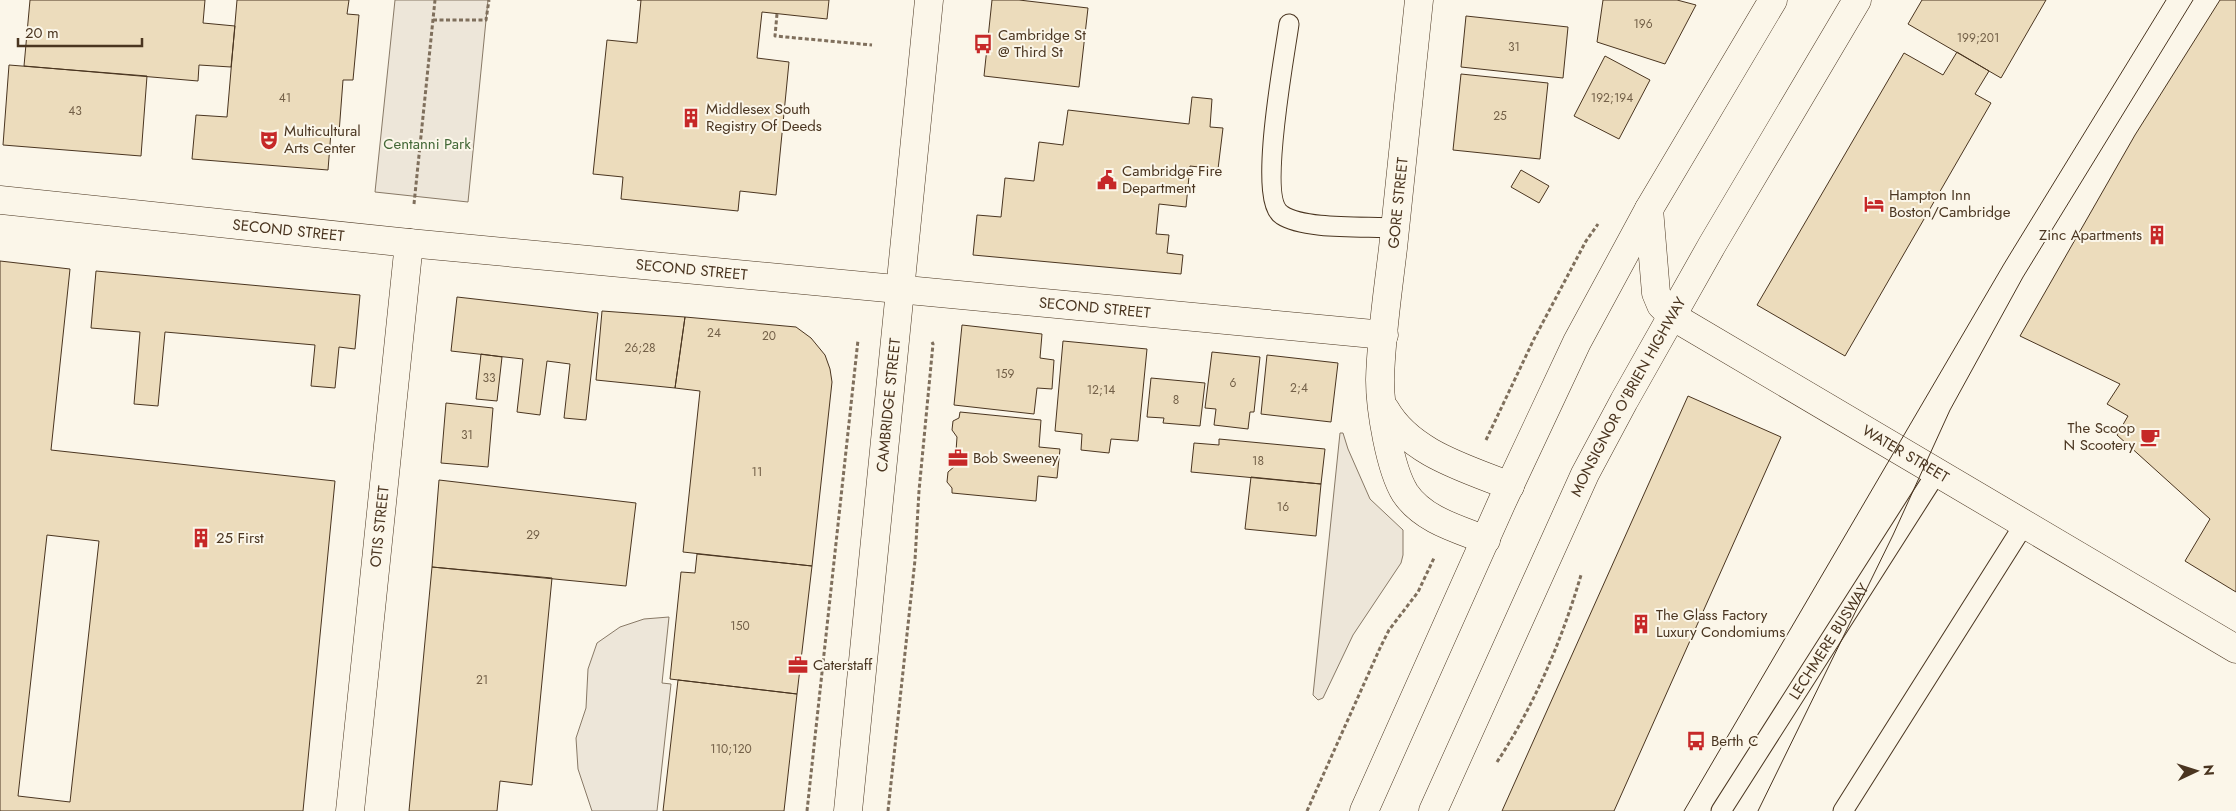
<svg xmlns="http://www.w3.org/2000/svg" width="2236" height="811" viewBox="0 0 2236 811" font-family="Jost,sans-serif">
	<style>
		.green { fill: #ede6d9; stroke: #887966 }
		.building { fill: #ecdcbc; stroke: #4a3520; fill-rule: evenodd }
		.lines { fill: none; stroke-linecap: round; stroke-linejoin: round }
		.lane-casing { stroke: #4a3520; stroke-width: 21 }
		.street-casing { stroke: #4a3520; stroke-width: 29 }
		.secondary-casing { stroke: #4a3520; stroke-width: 29 }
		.highway-casing { stroke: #4a3520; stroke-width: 29 }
		.path { stroke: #7f6f5c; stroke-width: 3; stroke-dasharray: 4 2.5; stroke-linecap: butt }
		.lane { stroke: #fbf6e9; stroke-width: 19 }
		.street { stroke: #fbf6e9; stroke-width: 28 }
		.secondary { stroke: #fbf6e9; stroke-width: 28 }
		.highway { stroke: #fbf6e9; stroke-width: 28 }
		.tram { stroke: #4a3520; stroke-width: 1 }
		.labels { text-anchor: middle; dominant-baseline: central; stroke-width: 4; stroke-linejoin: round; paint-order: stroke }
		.number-label { font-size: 12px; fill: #725f47 }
		.poi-label { font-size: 15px; fill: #4a3520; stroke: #fbf6e9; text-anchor: start }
		.park-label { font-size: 15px; fill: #436837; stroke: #fbf6e9 }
		.street-label { font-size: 15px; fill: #4a3520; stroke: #fbf6e9 }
	</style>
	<rect width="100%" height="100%" fill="#fbf6e9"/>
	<path class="green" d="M395,0h93l-20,202 -93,-10z
		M1340,433h3l5,16 22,50 33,31v25l-2,8 -48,72 -30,63 -5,2 -5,-5z
		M669,617l-7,66 9,1 -14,127h-65l-14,-42 -2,-31 10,-30 2,-39 9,-26 23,-16 24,-8z"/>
	<path class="building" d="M30,0h175l-2,23 32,3 -4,41 -32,-2 -1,16 -174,-15z
		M237,0h112l-2,14 12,1 -6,65h-10l-4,53 -8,-1 -3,38 -136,-11 4,-44 31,2z
		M637,0h192l-2,19 -65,-7 -5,46 32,4 -13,133 -36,-4 -2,20 -117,-12 2,-22 -30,-3 14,-134 30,3 4,-43z
		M992,0h27l69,8 -9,79 -95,-11z
		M1603,0h74l19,5 -31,59 -68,-22z
		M1922,0h124l-45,78 -93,-54z
		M2220,0h16v592l-51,-31 25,-42 -93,-84 11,-19 -21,-12 13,-20 -100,-48 115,-201z
		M1466,16l102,11 -5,51 -102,-11z
		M1957,52l32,19 -14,23 16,9 -146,253 -88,-51 147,-252 39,22z
		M1605,56l45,24 -31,59 -45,-23z
		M9,65l138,11 -6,80 -138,-11z
		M1461,74l87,9 -8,76 -87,-9z
		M1192,97l20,2 -2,28 13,1 -5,41 -28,-3 -4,41 -27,-3 -3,30 13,1 -2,18 16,2 -2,19 -208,-19 4,-40 24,2 4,-39 29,3 5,-39 24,3 5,-35 121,14z
		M1521,170l28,16 -10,17 -28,-16z
		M0,261l70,8 -19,181 284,31 -32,330h-303zM47,535l52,6 -29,261 -52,-6z
		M96,271l264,24 -5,54 -16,-2 -4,41 -24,-2 4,-41 -150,-13 -7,74 -24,-2 6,-72 -49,-4z
		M457,297l141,16 -12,107 -22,-2 6,-54 -23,-3 -7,54 -23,-3 6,-53 -72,-8z
		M602,311l83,6 -10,71 -79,-8z
		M685,317l111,10 15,11 14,17 5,14 2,13 -20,184 -129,-14 17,-161 -25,-3z
		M962,325l80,9 -2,24 14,2 -2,29 -15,-1 -3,26 -80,-9z
		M1063,341l84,8 -9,92 -27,-2 -2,14 -28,-3 1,-16 -27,-3z
		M1212,352l48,5 -6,55h-4l-2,17 -34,-4 2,-16 -11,-1z
		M481,354l21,3 -5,44 -21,-2z
		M1267,355l71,8 -7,59 -70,-8z
		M1151,378l54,5 -5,43 -37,-3 1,-5 -17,-1z
		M1688,396l93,41 -167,374h-112z
		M446,403l47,5 -5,59 -47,-4z
		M960,412l81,8 -2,27 21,2 -3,29 -19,-2 -2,25 -84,-8v-5l-5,-6 1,-10 7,-6 2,-29 -5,-7 1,-9 6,-3z
		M1219,439l106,10 -4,35 -130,-12 3,-29 25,2z
		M1251,477l70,7 -5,52 -71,-7z
		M439,480l197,23 -10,83 -194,-19z
		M697,554l115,12 -15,128 -127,-15 11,-107 14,1z
		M432,567l120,11 -20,207 -32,-4 -3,30h-88z
		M678,680l119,14 -13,117h-121z"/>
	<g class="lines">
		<defs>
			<g id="lane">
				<path d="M1289,24c-4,30 -32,176 -7,191 22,15 85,11 113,13"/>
				<path id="s1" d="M1721,811l216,-339"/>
				<path d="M1843,811l182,-288"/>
			</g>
			<g id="street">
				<path id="s2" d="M0,200l409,43 975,92"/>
				<path id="s3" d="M1649,209l7,84 5,12 11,11 564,333"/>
				<path id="s4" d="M350,811l59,-568"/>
			</g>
			<g id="secondary">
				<path d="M1419,0c-9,83 -17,165 -26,248 -5,43 -12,88 -13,132 0,29 10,89 25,113 18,27 53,36 81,47"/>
				<path d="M1385,409c25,44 80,59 125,77"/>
				<path id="s5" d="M848,811l81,-811"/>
			</g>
			<g id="highway">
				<path d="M1364,811l138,-309 75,-160 72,-133 124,-209"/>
				<path id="s6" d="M1433,811l152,-337 39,-73 88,-156 145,-245"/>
			</g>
		</defs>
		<use href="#lane" class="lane-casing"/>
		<use href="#street" class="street-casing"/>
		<use href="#secondary" class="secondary-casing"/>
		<use href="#highway" class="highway-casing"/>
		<path class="path" d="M777,14l-2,22 97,9
			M433,20h53l3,-20
			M414,204l21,-204
			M1486,440l48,-101 52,-98 12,-17
			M1497,762c37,-56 65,-122 84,-187
			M807,811l51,-471
			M888,811l27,-251 4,-69 14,-147 -1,-2
			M1307,811l73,-163 9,-18 29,-38 16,-34"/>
		<use href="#lane" class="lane"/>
		<use href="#street" class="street"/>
		<use href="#secondary" class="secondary"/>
		<use href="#highway" class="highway"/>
		<path class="tram" d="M1684,811l320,-547 162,-264
			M1758,811l135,-276 57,-125 73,-133 170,-277"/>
	</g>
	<defs>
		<symbol id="bus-bare" viewBox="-9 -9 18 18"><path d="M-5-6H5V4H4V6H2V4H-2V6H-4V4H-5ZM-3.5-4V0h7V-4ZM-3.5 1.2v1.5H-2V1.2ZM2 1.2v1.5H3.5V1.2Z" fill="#c62828" stroke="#fbf6e9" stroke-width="2.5" paint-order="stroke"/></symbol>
		<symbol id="building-bare" viewBox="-9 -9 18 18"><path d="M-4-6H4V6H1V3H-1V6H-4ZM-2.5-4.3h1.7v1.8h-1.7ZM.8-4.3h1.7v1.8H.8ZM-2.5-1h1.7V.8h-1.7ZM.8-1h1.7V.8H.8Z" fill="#c62828" stroke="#fbf6e9" stroke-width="2.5" paint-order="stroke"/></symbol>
		<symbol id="theatre-bare" viewBox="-9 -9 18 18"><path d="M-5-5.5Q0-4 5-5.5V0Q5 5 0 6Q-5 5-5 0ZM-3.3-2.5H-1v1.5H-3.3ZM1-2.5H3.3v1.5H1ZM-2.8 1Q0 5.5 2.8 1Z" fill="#c62828" stroke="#fbf6e9" stroke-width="2.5" paint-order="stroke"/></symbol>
		<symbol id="civic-bare" viewBox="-9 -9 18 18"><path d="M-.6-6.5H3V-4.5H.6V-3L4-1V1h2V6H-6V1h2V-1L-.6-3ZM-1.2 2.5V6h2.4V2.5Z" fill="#c62828" stroke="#fbf6e9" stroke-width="2.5" paint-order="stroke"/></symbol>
		<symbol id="hotel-bare" viewBox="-9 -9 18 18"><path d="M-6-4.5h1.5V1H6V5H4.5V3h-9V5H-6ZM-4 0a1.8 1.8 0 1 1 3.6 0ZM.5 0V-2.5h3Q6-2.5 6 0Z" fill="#c62828" stroke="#fbf6e9" stroke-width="2.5" paint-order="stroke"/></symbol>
		<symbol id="cafe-bare" viewBox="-9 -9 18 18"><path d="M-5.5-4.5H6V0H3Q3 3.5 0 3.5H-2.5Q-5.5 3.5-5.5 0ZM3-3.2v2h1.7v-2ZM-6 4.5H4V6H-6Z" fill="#c62828" stroke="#fbf6e9" stroke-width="2.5" paint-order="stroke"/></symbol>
		<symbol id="office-bare" viewBox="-9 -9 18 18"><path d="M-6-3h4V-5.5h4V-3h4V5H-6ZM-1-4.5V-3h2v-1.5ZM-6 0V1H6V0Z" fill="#c62828" stroke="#fbf6e9" stroke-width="2.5" paint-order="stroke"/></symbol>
	</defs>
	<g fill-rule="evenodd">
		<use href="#bus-bare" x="969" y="30" width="28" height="28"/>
		<use href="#building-bare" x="677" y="104" width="28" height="28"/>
		<use href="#theatre-bare" x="255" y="126" width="28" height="28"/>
		<use href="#civic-bare" x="1093" y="166" width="28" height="28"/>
		<use href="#hotel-bare" x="1860" y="190" width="28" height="28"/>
		<use href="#building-bare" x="2143" y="221" width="28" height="28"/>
		<use href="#cafe-bare" x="2136" y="423" width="28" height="28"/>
		<use href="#office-bare" x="944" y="444" width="28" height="28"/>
		<use href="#building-bare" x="187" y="524" width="28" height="28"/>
		<use href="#building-bare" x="1627" y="610" width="28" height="28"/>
		<use href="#office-bare" x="784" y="651" width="28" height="28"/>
		<use href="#bus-bare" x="1682" y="727" width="28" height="28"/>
	</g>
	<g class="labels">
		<g class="number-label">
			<text x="1643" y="24">196</text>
			<text x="1978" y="38">199;201</text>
			<text x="1514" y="47">31</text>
			<text x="285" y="98">41</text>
			<text x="1612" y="98">192;194</text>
			<text x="75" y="111">43</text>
			<text x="1500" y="116">25</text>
			<text x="714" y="333">24</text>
			<text x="769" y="336">20</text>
			<text x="640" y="348">26;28</text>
			<text x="1005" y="374">159</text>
			<text x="489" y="378">33</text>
			<text x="1233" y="383">6</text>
			<text x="1299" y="388">2;4</text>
			<text x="1101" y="390">12;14</text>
			<text x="1176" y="400">8</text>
			<text x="467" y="435">31</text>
			<text x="1258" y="461">18</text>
			<text x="757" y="472">11</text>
			<text x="1283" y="507">16</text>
			<text x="533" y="535">29</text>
			<text x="740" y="626">150</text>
			<text x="482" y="680">21</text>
			<text x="731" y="749">110;120</text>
		</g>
		<g class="poi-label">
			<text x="998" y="35">Cambridge St<tspan x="998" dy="17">@ Third St</tspan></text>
			<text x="706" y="109">Middlesex South<tspan x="706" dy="17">Registry Of Deeds</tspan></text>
			<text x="284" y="131">Multicultural<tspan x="284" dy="17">Arts Center</tspan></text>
			<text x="1122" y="171">Cambridge Fire<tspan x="1122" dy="17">Department</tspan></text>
			<text x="1889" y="195">Hampton Inn<tspan x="1889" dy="17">Boston/Cambridge</tspan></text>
			<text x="2142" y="235" text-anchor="end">Zinc Apartments</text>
			<text x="2135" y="428" text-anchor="end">The Scoop<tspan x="2135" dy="17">N Scootery</tspan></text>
			<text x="973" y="458">Bob Sweeney</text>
			<text x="216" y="538">25 First</text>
			<text x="1656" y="615">The Glass Factory<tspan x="1656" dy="17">Luxury Condomiums</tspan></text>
			<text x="813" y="665">Caterstaff</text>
			<text x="1711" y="741">Berth C</text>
		</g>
		<g class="park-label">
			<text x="427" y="144">Centanni Park</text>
		</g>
		<g class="street-label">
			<text transform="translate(1398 203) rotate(-84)">GORE STREET</text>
			<text stroke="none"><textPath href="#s2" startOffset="290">SECOND STREET</textPath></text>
			<text stroke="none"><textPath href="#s2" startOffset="695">SECOND STREET</textPath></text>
			<text stroke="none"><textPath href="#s2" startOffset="1100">SECOND STREET</textPath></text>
			<text stroke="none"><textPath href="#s6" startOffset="458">MONSIGNOR O'BRIEN HIGHWAY</textPath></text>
			<text stroke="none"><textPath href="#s5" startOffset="408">CAMBRIDGE STREET</textPath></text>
			<text stroke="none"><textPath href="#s3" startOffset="384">WATER STREET</textPath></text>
			<text stroke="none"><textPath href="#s4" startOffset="286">OTIS STREET</textPath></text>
			<text stroke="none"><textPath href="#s1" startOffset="201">LECHMERE BUSWAY</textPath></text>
		</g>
	</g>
	<g transform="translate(2196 771) rotate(86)" stroke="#fbf6e9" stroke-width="4" paint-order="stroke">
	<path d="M0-4L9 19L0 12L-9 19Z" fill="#4a3520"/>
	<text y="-8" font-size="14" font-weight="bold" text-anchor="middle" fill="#4a3520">N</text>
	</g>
	<path d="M18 38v8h124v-8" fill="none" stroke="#4a3520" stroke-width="2.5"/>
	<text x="25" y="38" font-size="15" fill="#4a3520" stroke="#fbf6e9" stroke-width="4" paint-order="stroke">20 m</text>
</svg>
